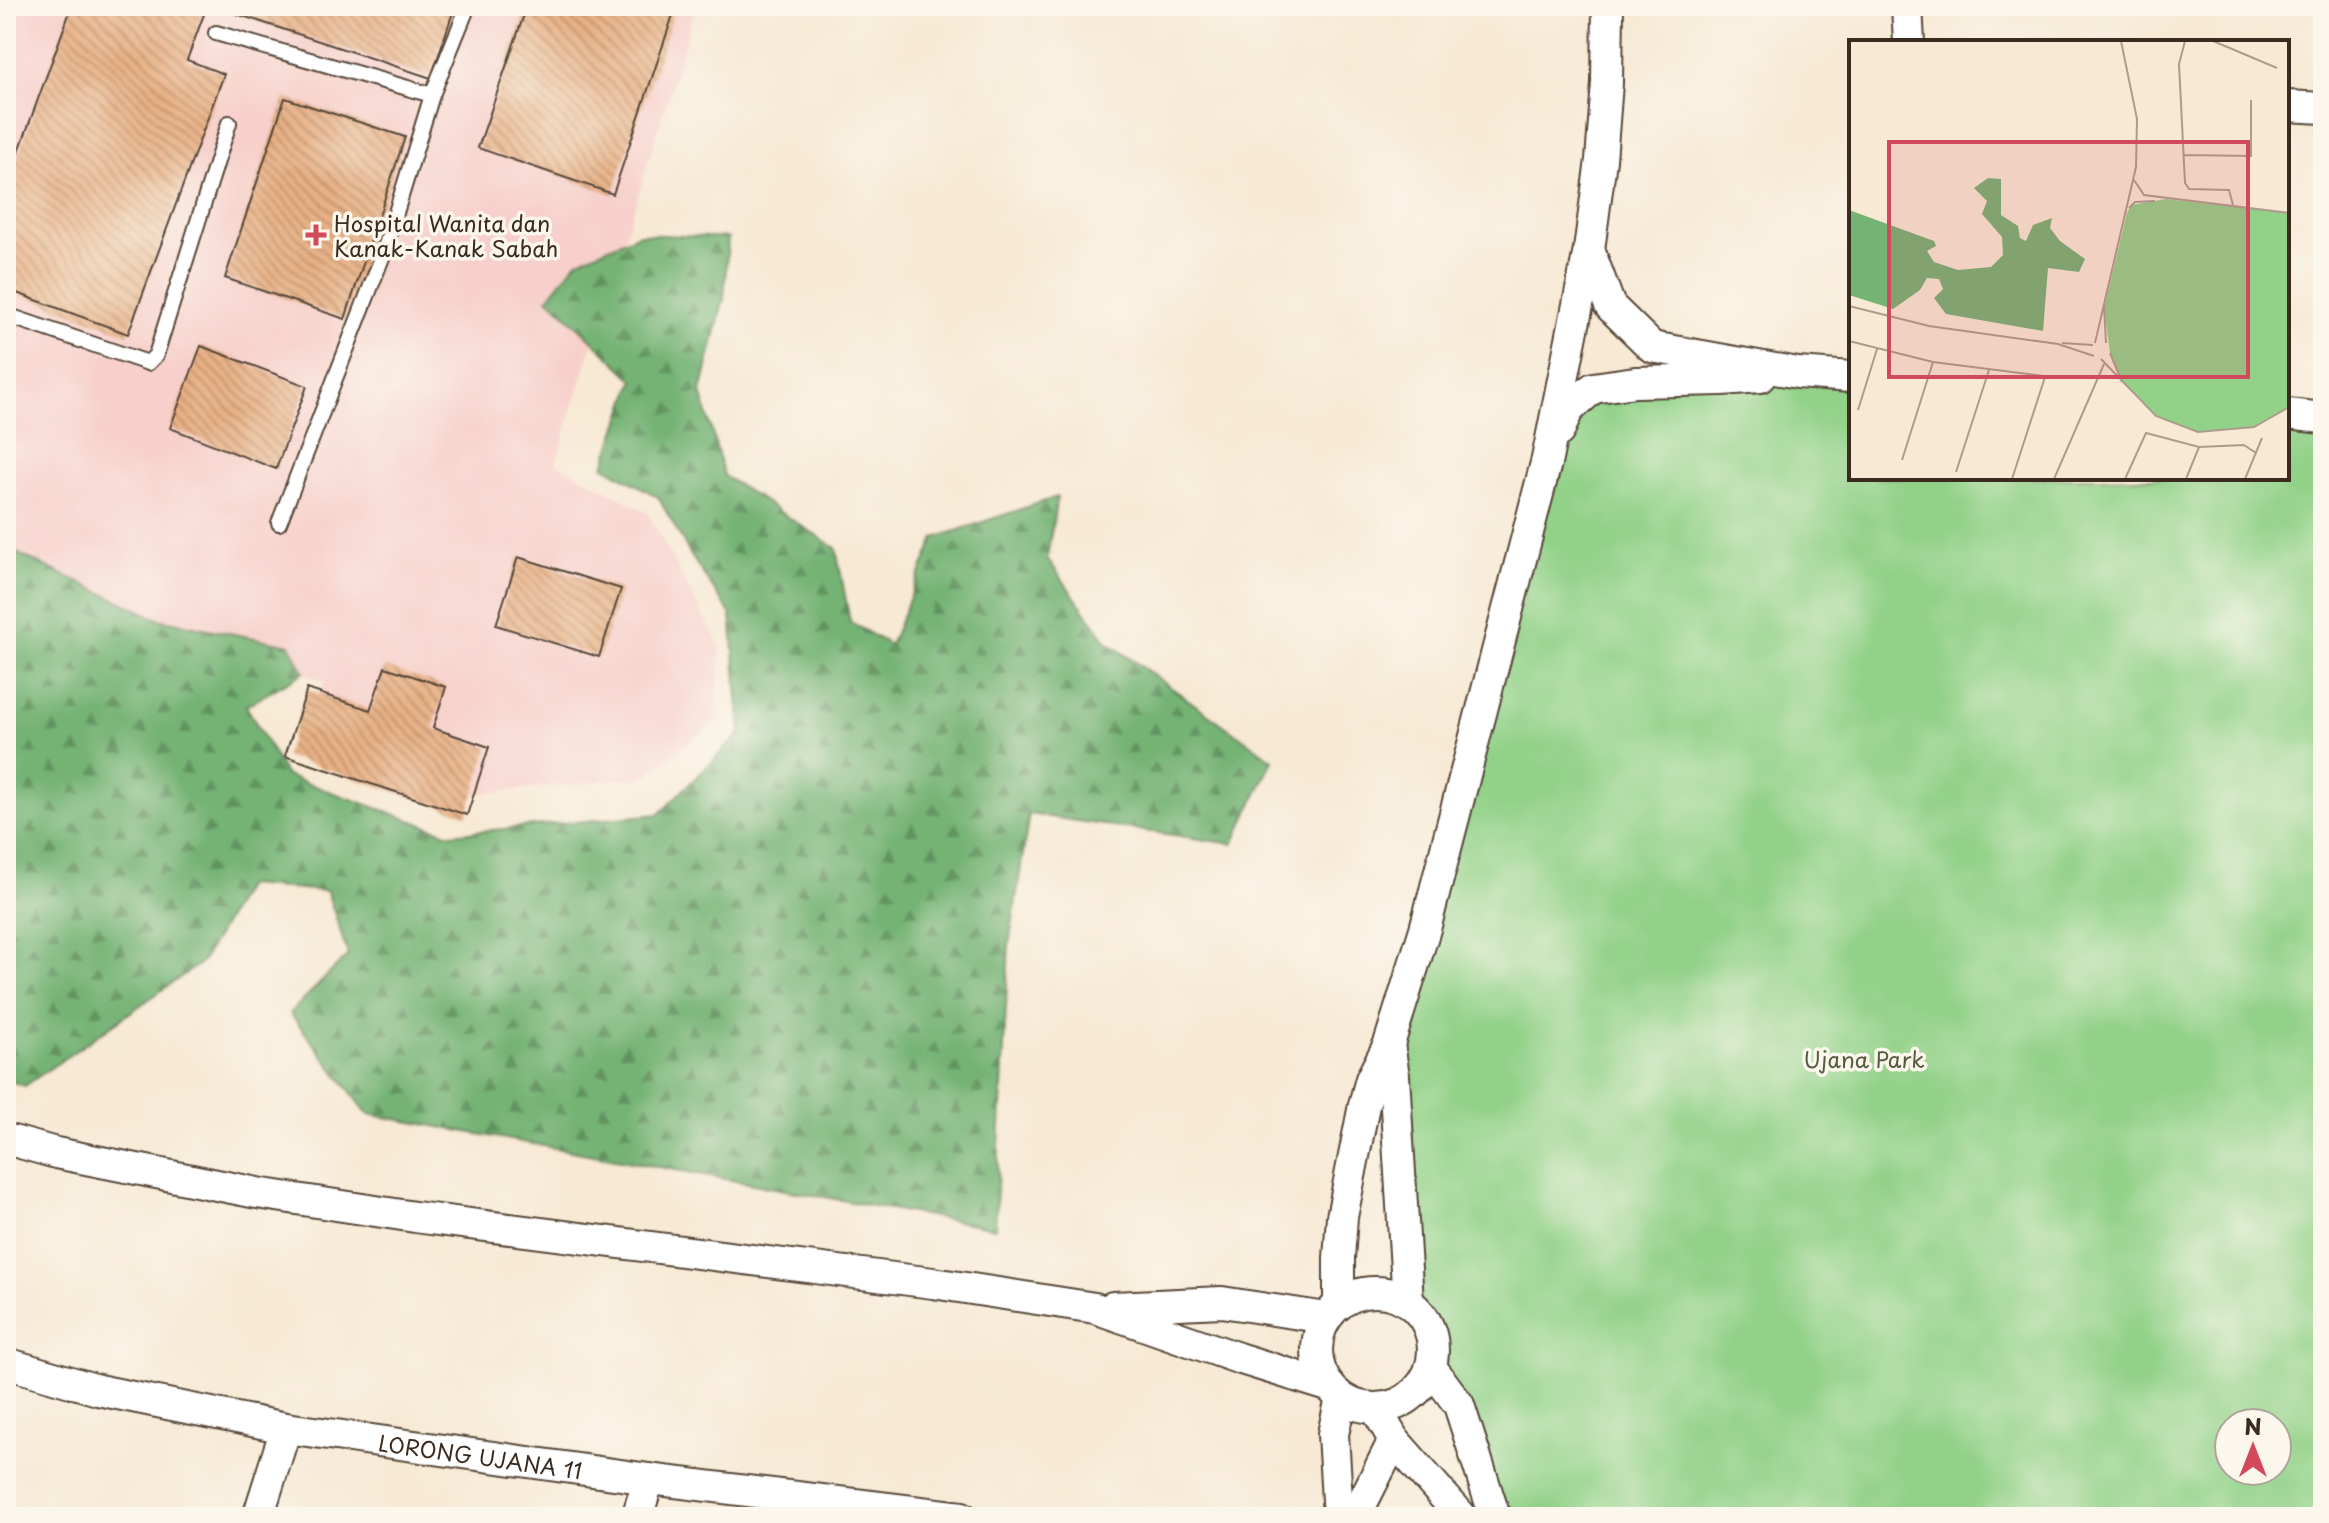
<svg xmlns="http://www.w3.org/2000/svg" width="2329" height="1523" viewBox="0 0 2329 1523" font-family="'Playpen Sans',sans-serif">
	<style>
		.built { fill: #f7d0cb }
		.green { fill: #92d188; stroke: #667e53; stroke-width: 2; fill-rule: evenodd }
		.forest { fill: url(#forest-firs); stroke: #586e49; stroke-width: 2 }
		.building { fill: url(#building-back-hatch) }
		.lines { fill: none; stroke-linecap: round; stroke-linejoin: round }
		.lane-casing { stroke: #574739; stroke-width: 18 }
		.street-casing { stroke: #574739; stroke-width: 34 }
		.lane { stroke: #fff; stroke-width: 14 }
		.street { stroke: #fff; stroke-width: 30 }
		.poi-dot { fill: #d1495b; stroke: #fbf7ec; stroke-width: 3 }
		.labels { text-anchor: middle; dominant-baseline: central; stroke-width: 7; stroke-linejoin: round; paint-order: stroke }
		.poi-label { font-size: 22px; fill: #3b2a1e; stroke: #fbf7ec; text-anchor: start }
		.park-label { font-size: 22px; fill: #555c3e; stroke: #fbf7ec }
		.street-label { font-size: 22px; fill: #3b2a1e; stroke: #fbf7ec }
		.inset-road { fill: none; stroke: #ac9d8b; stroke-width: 2 }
		.view { fill: #d1495b; fill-opacity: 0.15; stroke: #d1495b; stroke-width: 4 }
		.inset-edge { fill: none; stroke: #3b2a1e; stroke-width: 4 }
	</style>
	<defs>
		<pattern id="forest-firs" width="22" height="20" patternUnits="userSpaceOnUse" patternTransform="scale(2)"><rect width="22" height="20" fill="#75b374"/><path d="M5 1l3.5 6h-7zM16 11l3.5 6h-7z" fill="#61925f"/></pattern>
		<pattern id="building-back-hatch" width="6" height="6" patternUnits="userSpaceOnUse" patternTransform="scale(2)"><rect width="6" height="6" fill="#e8b084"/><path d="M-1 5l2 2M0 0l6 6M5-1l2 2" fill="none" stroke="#bd8f6b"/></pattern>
	</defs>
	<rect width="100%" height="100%" fill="#fbf7ec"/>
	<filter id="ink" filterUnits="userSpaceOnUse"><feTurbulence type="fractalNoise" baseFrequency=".0125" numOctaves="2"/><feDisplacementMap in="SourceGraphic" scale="16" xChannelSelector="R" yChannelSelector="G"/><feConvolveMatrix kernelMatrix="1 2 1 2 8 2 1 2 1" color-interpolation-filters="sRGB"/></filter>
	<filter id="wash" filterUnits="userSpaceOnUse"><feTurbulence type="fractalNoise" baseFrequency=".006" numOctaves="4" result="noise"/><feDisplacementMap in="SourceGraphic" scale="32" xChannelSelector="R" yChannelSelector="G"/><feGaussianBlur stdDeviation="1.8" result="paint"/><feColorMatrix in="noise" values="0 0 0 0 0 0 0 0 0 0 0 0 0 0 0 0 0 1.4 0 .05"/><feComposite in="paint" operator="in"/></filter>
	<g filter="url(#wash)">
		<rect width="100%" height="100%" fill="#f7e9d4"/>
		<path class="built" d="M6,6h690l-140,457 91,49 74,136 -5,73 -72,56 -201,20 -144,-40 26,-76 -319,-119z"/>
		<path class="green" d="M1851,377v101h436v-64l36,4v1099h-828l-64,-150c4,-30 -1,-44 -23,-65l-14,-226 153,-617 46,-71zM2229,1423h48v48h-48z"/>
		<path class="forest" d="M639,234l89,4 -4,60 -23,94 23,84 112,72 14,74 40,23 45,-107 122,-41 -10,61 60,84 166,118 -40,84 -204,-30 -20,131 -14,283 -627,-114 -78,-101 58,-58 -21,-64 -81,-6 -44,77 -177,124 -19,-6v-532l152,71 132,26 14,27 -58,34 40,70 164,58 209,-20 82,-81 -10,-118 -38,-56 -35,-62 -54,-31 30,-86 -86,-82 29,-37z"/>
		<g id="blocks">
			<path class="building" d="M72,6h135l-20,54 37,14 -96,260 -122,-45v-102z
				M226,6h229l-24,72 -206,-68z
				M527,6h149l-63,188 -135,-46z
				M285,98l120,39 -60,182 -120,-41z
				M201,346l106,40 -31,83 -106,-41z
				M518,557l103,32 -22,68 -103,-32z
				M385,667l61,20 -13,41 56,19 -22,68 -182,-59 22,-67 63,21z"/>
		</g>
	</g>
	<g filter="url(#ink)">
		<use href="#blocks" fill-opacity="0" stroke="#574739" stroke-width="2"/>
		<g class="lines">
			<defs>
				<path id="lane" d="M216,33l216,62
					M6,315l142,48 8,-8 73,-232
					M279,523l104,-268 49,-160 36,-89"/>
				<g id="street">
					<path d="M1907,6l2,36"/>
					<path d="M2287,106l36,2"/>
					<path d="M1589,250l21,56 42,41 146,26 53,4"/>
					<path d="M2287,414l36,4"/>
					<path d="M1559,431l9,-21 25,-22 42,-6 87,-2 38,-3"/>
					<path d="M1389,1044l5,32 14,226"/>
					<path d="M6,1139l50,14 201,40 158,24 518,66 162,25 143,50 90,28"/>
					<circle cx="1375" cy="1350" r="58"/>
					<path d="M1339,1304v-46l3,-41 22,-112 7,-26 18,-35 36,-115 122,-470 42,-209 12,-90 6,-77 1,-77"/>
					<path d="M1113,1307l109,-5 104,16"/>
					<path id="s1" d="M6,1363l92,27 188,38 363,51 313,38"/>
					<path d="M1431,1367l28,38 36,112"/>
					<path d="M1376,1409l18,31 68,77"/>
					<path d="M258,1517l28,-89"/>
					<path d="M637,1517l12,-38"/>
					<path d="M1338,1517l-5,-83 8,-36"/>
					<path d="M1355,1517l39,-77"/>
				</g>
			</defs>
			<use href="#lane" class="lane-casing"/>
			<use href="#street" class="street-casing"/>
			<use href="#lane" class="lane"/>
			<use href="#street" class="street"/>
		</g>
	</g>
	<path class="poi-dot" d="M312 223h8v8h8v8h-8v8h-8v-8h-8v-8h8z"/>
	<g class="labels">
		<g class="poi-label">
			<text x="334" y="222">Hospital Wanita dan<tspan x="334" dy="25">Kanak-Kanak Sabah</tspan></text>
		</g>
		<g class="park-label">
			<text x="1864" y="1058">Ujana Park</text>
		</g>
		<g class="street-label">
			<text stroke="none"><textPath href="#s1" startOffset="484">LORONG UJANA 11</textPath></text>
		</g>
	</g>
	<g transform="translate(1849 40)">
		<rect width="440" height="440" fill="#f7e9d4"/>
		<path d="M317,159l123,14v194l-35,20 -56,5 -42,-16 -34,-34 -12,-29 -6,-45 23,-95 4,-8z" fill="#92d188"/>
		<path d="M139,138l13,1v36l17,11 2,12 6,3 7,-16 19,-7 -2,10 10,13 25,18 -6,13 -31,-4 -5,63 -97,-17 -12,-16 9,-9 -4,-10 -12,-1 -7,12 -27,19 -44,-14v-85l85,31 2,5 -9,5 7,11 24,8 33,-3 12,-12 -1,-18 -20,-23 5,-13 -13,-13z" fill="#75b374"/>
		<path class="inset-road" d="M336,1l-6,23 6,119 4,6 40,1 4,15M364,1l64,27M440,10v32M335,115l67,1v-56M285,140l10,15 145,18M280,168l6,-6 20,-1M0,266l80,20 129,18 36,12M255,266l2,37M0,301l84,21 126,16M213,303l31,2M246,303l41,-176 1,-48 -16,-78M261,313l12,29M252,319l55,57 42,16 56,-5 35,-20M9,370l19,-61M53,420l31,-98M107,432l33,-102M163,439l33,-102M205,439l50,-115M276,439l21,-46 53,14 45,-2 12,8M337,439l13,-32M396,439l17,-41"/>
		<path class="view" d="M40,102h359v235h-359z"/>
		<rect width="440" height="440" class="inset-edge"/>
	</g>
	<rect width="2329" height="1523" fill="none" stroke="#fbf7ec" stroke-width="32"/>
	<g transform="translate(2253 1447)"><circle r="38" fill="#fbf7ec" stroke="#aea59a" stroke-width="2"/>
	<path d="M0-6L14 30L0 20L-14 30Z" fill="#d1495b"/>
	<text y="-12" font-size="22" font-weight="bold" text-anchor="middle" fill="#3b2a1e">N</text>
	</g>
</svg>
